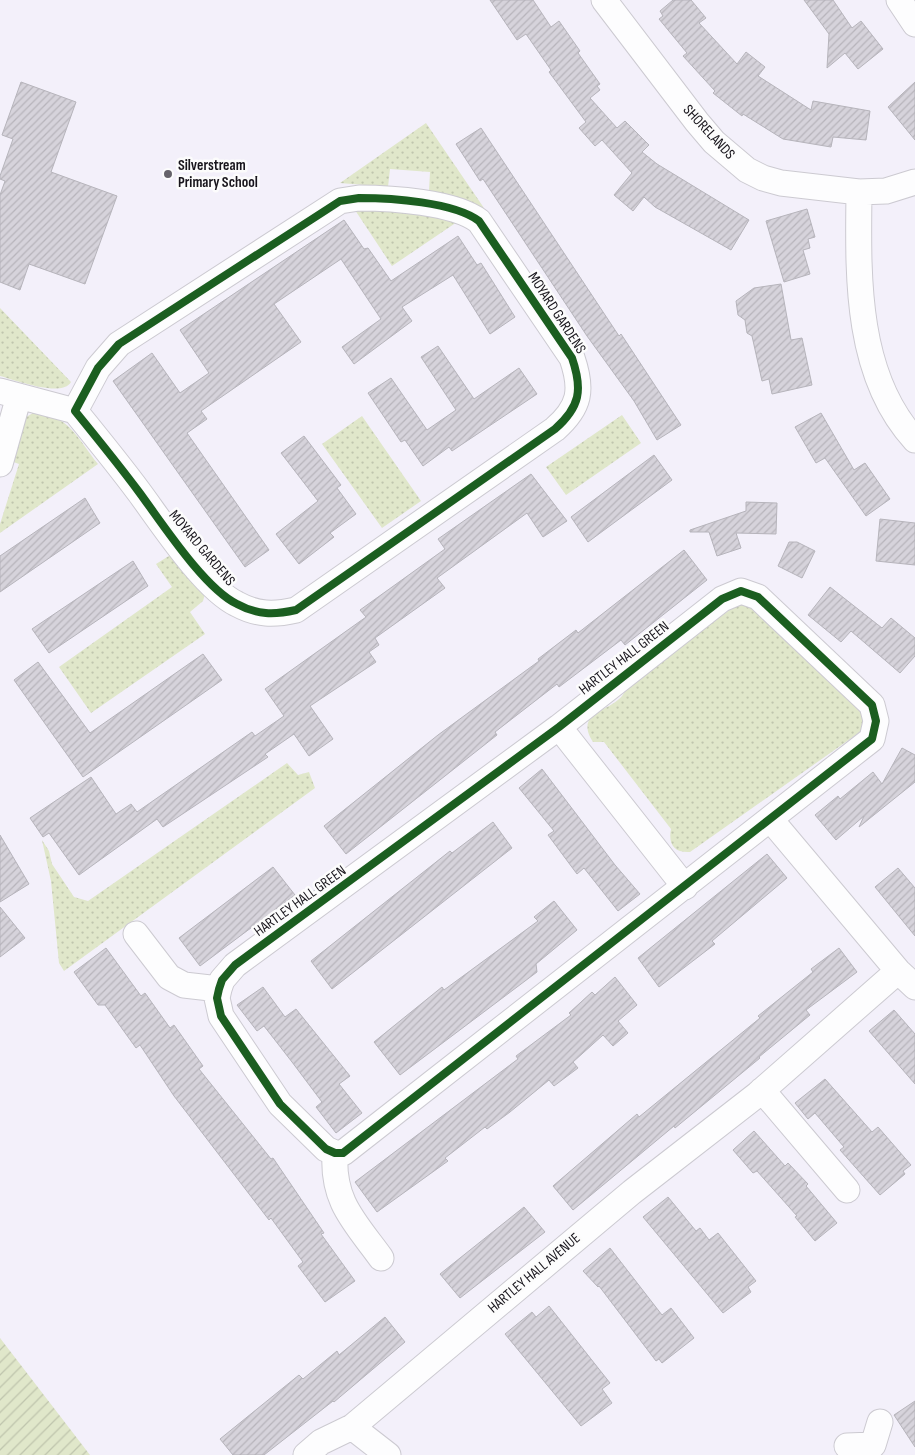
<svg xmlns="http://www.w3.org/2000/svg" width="915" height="1455" viewBox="0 0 915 1455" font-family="'Sofia Sans Condensed',sans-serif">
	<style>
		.grass { fill: url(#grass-dots) }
		.garden { fill: url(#garden-furrows) }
		.building { fill: url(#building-hatch); stroke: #b6b4bb }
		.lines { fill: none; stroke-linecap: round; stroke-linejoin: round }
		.minor-casing { stroke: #cccad1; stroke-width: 27 }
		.minor { stroke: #fdfdfe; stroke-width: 25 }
		.cycleway-casing { stroke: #fcfcfc; stroke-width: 11 }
		.cycleway { stroke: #1b5e20; stroke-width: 8 }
		.poi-dot { fill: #65626a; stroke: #fcfcfc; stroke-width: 2 }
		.labels { text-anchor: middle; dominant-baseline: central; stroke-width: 5; stroke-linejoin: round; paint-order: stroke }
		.street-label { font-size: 15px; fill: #18151c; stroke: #fcfcfc }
		.poi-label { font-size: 15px; font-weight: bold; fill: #18151c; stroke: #fcfcfc; text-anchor: start }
	</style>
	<defs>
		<pattern id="grass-dots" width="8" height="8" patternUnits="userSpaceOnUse" patternTransform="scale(1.25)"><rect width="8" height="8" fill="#e0e7ca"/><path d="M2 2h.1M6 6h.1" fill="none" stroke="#bfc5ad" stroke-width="1.8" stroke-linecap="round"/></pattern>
		<pattern id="garden-furrows" width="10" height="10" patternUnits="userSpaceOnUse" patternTransform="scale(1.25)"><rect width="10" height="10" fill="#e0e7ca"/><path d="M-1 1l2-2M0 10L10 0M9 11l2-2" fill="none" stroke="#bfc5ad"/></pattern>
		<pattern id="building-hatch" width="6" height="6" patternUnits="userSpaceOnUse" patternTransform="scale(1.25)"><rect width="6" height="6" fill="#d6d3db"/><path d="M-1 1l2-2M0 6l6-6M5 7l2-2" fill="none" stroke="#b7b4bb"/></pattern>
	</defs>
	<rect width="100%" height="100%" fill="#f3f0fa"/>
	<path class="grass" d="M426,123l58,85 -25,-10 -30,-7 1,-19 -40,-3 -2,18 -48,-4z
		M353,207l92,8 12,7 -65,44z
		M0,308l71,74c-9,16 -56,-2 -71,-6z
		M33,413c34,-1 45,26 65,51l-98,69v-9l19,-60 -11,-4 13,-40z
		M622,415l19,28 -75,52 -20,-28z
		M362,416l59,85 -39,27 -60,-84z
		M172,554l33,40 -2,7 -13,11 15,22 -114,79 -32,-46 113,-80 -16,-23z
		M738,604h13l111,98 3,24 -5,6 -170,120c-16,1 -22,-8 -19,-23l-67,-87h-11c-19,-30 16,-30 29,-46 3,-4 5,-10 7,-14z
		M287,763l11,12 11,-3 6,16 -251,183 -5,-8 -8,-82 -9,-41 7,11 3,13 22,33 14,4z"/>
	<path class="garden" d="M0,1338l90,117h-90z"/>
	<path class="building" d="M490,0h43l18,27 8,-6 21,30 -2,2 22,31 -3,2 3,4 -10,8 27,30 8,-7 24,24 -7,7 15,12 92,56 -18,30 -76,-43 -11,-10 -11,14 -19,-16 18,-22 -30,-33 -7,6 -16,-18 7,-6 -37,-50 2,-2 -25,-36 -9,6z
		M673,0h18l15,18 -7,5 38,41 9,-12 19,15 -7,9 53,34 2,-9 57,10 -4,29 -33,-3 -2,10 -48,-8 -40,-25 -1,2 -29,-23 2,-2 -32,-35 4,-3 -28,-34 4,-3 -3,-5z
		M804,0h29l19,28 9,-7 22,28 -25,20 -13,-16 -18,15 2,-34z
		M21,82l55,20 -25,70 66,24 -32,88 -56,-20 -9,26 -20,-8v-87l5,-14 -5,-2v-3l13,-37 -11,-4z
		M915,82v58l-27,-33z
		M481,128l138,208 2,-2 60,91 -24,15 -23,-39 -47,-65 -104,-157 -3,2 -24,-37z
		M807,209l8,28 -7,2 2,9 -7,2 7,24 -26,8 -18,-61z
		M344,220l20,29 4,-1 23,33 67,-45 19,29 4,-2 34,54 -25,17 -37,-59 -51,32 10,14 -58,43 -12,-17 39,-28 -40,-60 -67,45 27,38 -100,69 6,8 -20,14 82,117 -24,17 -132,-186 39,-28 28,40 29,-20 -29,-43z
		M781,284l10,56 11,-2 10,47 -40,9 -3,-15 -7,2 -10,-45 -5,-3 -2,-13 -7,-5 -2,-14 18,-13z
		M438,346l36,53 45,-31 18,26 -85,57 -3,-4 -26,19 -18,-26 -4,2 -33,-49 23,-15 36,52 29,-20 -35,-53z
		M821,413l33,57 11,-7 25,36 -24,17 -41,-58 -9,5 -21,-36z
		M304,436l37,49 -4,3 19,26 -26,19 4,4 -35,27 -23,-30 42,-33 -37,-48z
		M654,455l18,25 -84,62 -17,-25z
		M531,474l36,47 -24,16 -16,-24 -90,65 8,10 -70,50 4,7 -10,7 7,10 -66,44 23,33 -24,17 -15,-22 -29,20 3,3 -105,70 -6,-8 -78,56 -30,-42 -6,4 -13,-19 61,-41 25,37 15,-10 6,8 115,-80 3,4 29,-20 -19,-27 101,-72 -6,-7 85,-61 -7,-10z
		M85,498l15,25 -100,69v-36z
		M746,502l31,1 -1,31 -40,-1 5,15 -24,8 -8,-24h-19v-2l56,-19z
		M880,519l35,4v42l-39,-4z
		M789,542h8l18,9 -13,27 -24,-12z
		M684,550l23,30 -82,65 -4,-5 -62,47 -2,-3 -62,48 2,3 -151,119 -22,-28 114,-91 101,-74 -1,-2 38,-29 2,3z
		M133,561l15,25 -99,67 -17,-24z
		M830,587l52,41 9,-10 24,20v18l-15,17 -49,-42 -10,11 -33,-27z
		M203,654l19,26 -139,97 -69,-97 24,-18 52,71z
		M902,748l13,7v27l-56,45 5,-11 -28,24 -21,-25 23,-19 2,3 33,-27 9,12z
		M542,769l73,96 25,29 -22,17 -34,-43 -7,6 -29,-39 6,-4 -35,-43z
		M493,822l19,26 -180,141 -21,-28 139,-110 2,2z
		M0,835l29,49 -29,18z
		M767,854l20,24 -75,63 3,3 -56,43 -21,-29z
		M273,867l22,28 -95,71 -21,-28z
		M898,868l17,20v48l-40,-49z
		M554,901l23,29 -41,34 1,8 -137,103 -26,-33 68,-55 2,3 94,-69 -4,-4z
		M0,907l25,31 -25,19z
		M106,948l35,48 4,-3 25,35 4,-3 29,41 -4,3 72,90 2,-1 51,75 -3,1 34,47 -30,21 -27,-36 5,-4 -32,-44 -2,2 -95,-124 -34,-51 -4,3 -31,-43h-7l-24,-33z
		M839,948l18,24 -51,38 4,5 -51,42 1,1 -85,70 -1,-2 -101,84 -20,-24 84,-72 2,3 121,-99 -2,-2 55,-44 -2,-3z
		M615,977l22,28 -19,16 10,12 -15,13 -10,-11 -30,27 5,6 -24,18 -5,-6 -39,32 -23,17 -2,-2 -40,31 3,3 -71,51 -22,-30 163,-123 -2,-3 55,-41 -2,-2 23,-21 3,3z
		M263,987l22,30 11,-8 54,67 -11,8 23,29 -26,20 -20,-26 6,-5 -30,-40 -28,-36 -7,5 -20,-26z
		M894,1010l21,24v50l-46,-53z
		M825,1079l47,53 6,-5 33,38 -8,6 2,3 -25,21 -40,-45 4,-3 -29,-34 -7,6 -13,-16z
		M754,1131l31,35 3,-3 20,21 -2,2 31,37 -22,18 -20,-24 2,-1 -40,-45 -4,2 -20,-23z
		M668,1197l28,34 4,-3 9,12 9,-7 38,48 -8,6 3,5 -28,21 -80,-96z
		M524,1207l21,25 -85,66 -20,-24z
		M610,1248l52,67 9,-7 23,30 -32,25 -3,-4 -3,2 -57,-75 -1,1 -15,-16z
		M549,1306l61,77 -8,6 10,14 -31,23 -76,-92 27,-22 4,5z
		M385,1317l20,25 -71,60 -1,-1 -69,54h-31l-13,-16 79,-64 4,4 34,-28 2,4z
		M915,1401v46l-21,-32z"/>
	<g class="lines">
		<defs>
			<path id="minor" d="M604,0l93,122 17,20 33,28 16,8 18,5 78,9 27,-1 29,-9
				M899,0l16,24
				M859,192c-1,83 -4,183 56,248
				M359,198c32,0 95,4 120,23l93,137c11,32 8,49 -17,71l-259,181c-22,5 -39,5 -59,-6 -33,-16 -75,-81 -98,-112 -20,-27 -42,-54 -64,-81l23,-43 21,-24 221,-143z
				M0,391l75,20
				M0,464l19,-68
				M741,591l17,6 114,108 4,16 -4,18 -529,414h-8l-9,-4 -46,-45 -59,-88 -4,-18 2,-9 3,-9 13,-15 324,-238 163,-128z
				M559,727l126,160
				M771,820l127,151 17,16
				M136,934l33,43 15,8 35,4
				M762,1090l85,100
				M335,1153c-3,49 20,69 46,105
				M352,1427l36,28
				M847,1446l26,-1 7,-23
				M306,1455l15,-13 31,-15 280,-235 126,-98 140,-123"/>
		</defs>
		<use href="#minor" class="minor-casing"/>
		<use href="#minor" class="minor"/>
		<defs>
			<path id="cycleway" d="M359,198c32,0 95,4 120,23l93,137c11,32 8,49 -17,71l-259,181c-22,5 -39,5 -59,-6 -33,-16 -75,-81 -98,-112 -20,-27 -42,-54 -64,-81l23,-43 21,-24 221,-143z
				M741,591l17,6 114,108 4,16 -4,18 -529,414h-8l-9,-4 -46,-45 -59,-88 -4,-18 2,-9 3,-9 13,-15 324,-238 163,-128z"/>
		</defs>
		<use href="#cycleway" class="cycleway-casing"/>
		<use href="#cycleway" class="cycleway"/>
	</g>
	<circle class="poi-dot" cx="168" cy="174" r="5"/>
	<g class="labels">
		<g class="street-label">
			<text transform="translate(709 132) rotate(47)">SHORELANDS</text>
			<text transform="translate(557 313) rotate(57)">MOYARD GARDENS</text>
			<text transform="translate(202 548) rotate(50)">MOYARD GARDENS</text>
			<text transform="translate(624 658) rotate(-38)">HARTLEY HALL GREEN</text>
			<text transform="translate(300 901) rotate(-36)">HARTLEY HALL GREEN</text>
			<text transform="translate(534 1273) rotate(-40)">HARTLEY HALL AVENUE</text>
		</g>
		<g class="poi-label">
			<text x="178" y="165">Silverstream<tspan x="178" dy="17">Primary School</tspan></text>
		</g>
	</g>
</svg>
